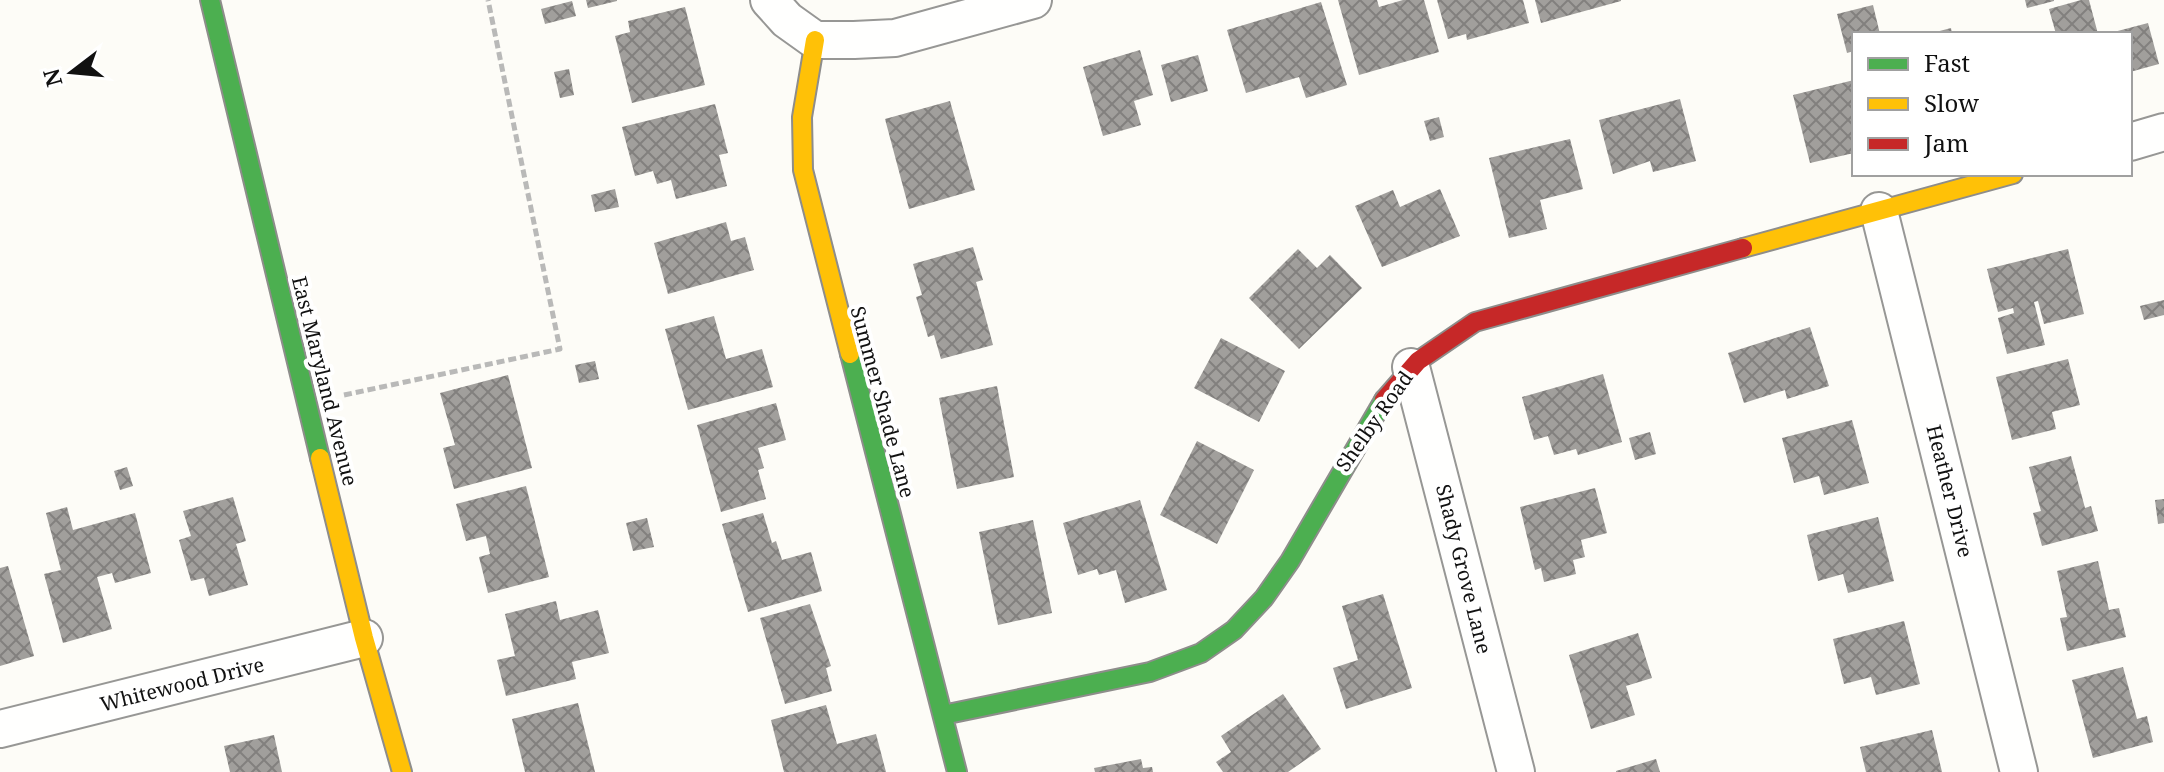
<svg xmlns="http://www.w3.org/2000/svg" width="2164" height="772" viewBox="0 0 2164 772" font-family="'Noto Serif',serif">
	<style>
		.building { fill: url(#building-cross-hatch) }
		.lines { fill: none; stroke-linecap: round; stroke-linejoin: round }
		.street-casing { stroke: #979795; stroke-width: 40 }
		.fast-casing { stroke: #8e8d8b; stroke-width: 22 }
		.slow-casing { stroke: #8e8d8b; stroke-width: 22 }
		.jam-casing { stroke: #8e8d8b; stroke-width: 22 }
		.path { stroke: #b9b9b8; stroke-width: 5; stroke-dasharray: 8 4; stroke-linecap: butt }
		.street { stroke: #fffffe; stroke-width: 36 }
		.fast { stroke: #4caf50; stroke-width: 18 }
		.slow { stroke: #ffc107; stroke-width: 18 }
		.jam { stroke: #c62828; stroke-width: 18 }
		.labels { text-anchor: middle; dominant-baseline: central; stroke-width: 8; stroke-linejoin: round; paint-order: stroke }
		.street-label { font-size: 20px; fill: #111; stroke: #fff }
	</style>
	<defs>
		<pattern id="building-cross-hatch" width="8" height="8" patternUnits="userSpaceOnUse" patternTransform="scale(2)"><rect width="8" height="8" fill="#a19f9c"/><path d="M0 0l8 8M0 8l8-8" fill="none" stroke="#82807e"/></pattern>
	</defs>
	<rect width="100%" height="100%" fill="#fdfcf7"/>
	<path class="building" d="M586,0h31v1l-29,7z
		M1338,0h39l2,7 24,-7h21l15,52 -80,23z
		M1437,0h86l6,23 -62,17 -1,-6 -18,5z
		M1535,0h86v1l-80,22z
		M2025,0h29v1l-27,7z
		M2081,0h8l9,34h-42l-7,-25z
		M572,1l4,15 -31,8 -4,-15z
		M1321,2l26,83 -41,13 -7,-21 -53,16 -19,-63z
		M1873,5l7,29h-26v17l-7,2 -10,-39z
		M685,7l20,78 -73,18 -17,-67 15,-4 -2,-11z
		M2148,23l11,41 -29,8v-38l-20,-1z
		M1951,28l1,6h-20v-1z
		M1140,50l13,45 -19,6 7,24 -38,11 -20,-69z
		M1198,55l10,36 -37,11 -10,-37z
		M569,69l5,26 -14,3 -6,-26z
		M1854,80v73l-44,10 -17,-68z
		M1680,99l16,62 -43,11 -3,-11 -37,13 -14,-54z
		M950,101l25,89 -66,19 -24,-90z
		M715,104l13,49 -9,2 8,31 -51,13 -5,-19 -14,4 -4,-13 -18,5 -13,-49z
		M1439,117l5,20 -14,4 -6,-20z
		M1570,139l13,50 -43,11 7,29 -38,9 -20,-80z
		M615,189l4,18 -24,5 -4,-17z
		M1440,189l20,47 -78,31 -27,-61 38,-16 7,17z
		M726,222l5,19 14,-4 9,33 -86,24 -14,-51z
		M973,247l10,33 -7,2 17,63 -52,14 -7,-24 -6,2 -12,-40 6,-2 -9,-31z
		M1298,249l19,19 13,-13 32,33 -63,61 -50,-51z
		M2068,249l16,65 -40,10 -6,-23 -4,1 11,43 -38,9 -9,-36 16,-5 -1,-5 -15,4 -11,-43z
		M2164,300v15l-20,5 -4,-14z
		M714,316l12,43 36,-10 11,38 -85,23 -23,-81z
		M1810,327l19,59 -42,13 -2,-9 -41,13 -16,-50z
		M1221,338l64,33 -26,51 -65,-34z
		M2068,359l12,46 -28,7 4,17 -44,11 -16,-63z
		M595,361l4,18 -20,4 -4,-18z
		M1603,374l19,68 -44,13 -2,-6 -22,6 -6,-19 -14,4 -12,-43z
		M508,375l24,93 -78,21 -11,-41 12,-3 -15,-52z
		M997,386l17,91 -57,12 -18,-91z
		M776,403l10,37 -28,8 6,20 -6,2 8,29 -45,13 -24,-87z
		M1852,420l17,63 -45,12 -5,-19 -25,7 -12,-45z
		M1650,432l6,22 -21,6 -6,-22z
		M1197,441l57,29 -37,74 -57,-29z
		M2071,456l14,52 6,-2 7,25 -56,15 -9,-33 8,-2 -12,-44z
		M127,467l6,19 -13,4 -6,-19z
		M526,486l23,91 -61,16 -9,-36 11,-3 -4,-18 -20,5 -10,-37z
		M1595,488l12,45 -26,7 4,17 -12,3 3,14 -32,8 -3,-14 -6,2 -15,-63z
		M233,497l13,44 -10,3 12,41 -39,11 -5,-18 -13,3 -12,-41 12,-4 -8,-25z
		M2164,499v24l-6,1 -3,-24z
		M1140,500l27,90 -42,13 -9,-33 -17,5 -2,-6 -19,6 -15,-52z
		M67,507l6,23 62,-17 16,60 -36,10 -3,-10 -15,4 15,52 -49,14 -19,-69 17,-4 -15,-57z
		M763,513l9,30 4,-2 6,19 29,-8 11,39 -74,21 -26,-88z
		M1878,517l16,64 -46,12 -5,-19 -25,7 -11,-46z
		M647,518l7,29 -21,4 -7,-28z
		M1033,520l19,93 -54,12 -19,-93z
		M2098,561l11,49 10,-2 7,29 -59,14 -7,-33 7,-1 -10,-46z
		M8,566l26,90 -34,10v-98z
		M1383,594l29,94 -66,21 -13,-41 25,-8 -16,-54z
		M556,601l4,19 38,-10 11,43 -37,9 4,17 -70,17 -9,-36 18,-4 -10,-42z
		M810,604l21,62 -5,2 6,23 -47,13 -25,-86z
		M1904,621l16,63 -44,11 -5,-18 -27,7 -11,-45z
		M1638,633l14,45 -26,8 9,29 -44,14 -22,-74z
		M2123,667l14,52 10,-3 6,26 -60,16 -21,-78z
		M1283,694l38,55 -33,23h-65l-7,-10 15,-10 -10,-16z
		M578,703l17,69h-70l-13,-53z
		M826,705l11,39 39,-10 10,38h-102l-13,-52z
		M1932,730l10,42h-76l-6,-25z
		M274,735l8,37h-52l-6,-26z
		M1141,759l2,9 9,-1 1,5h-58l-1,-4z
		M1656,759l4,13h-44v-1z"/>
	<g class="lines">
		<defs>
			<path id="street" d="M769,0l18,20 28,20h39l41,-2 138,-38
				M2130,142l34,-10
				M1879,211l140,561
				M1411,367l105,405
				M0,729l364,-91"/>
			<path id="fast" d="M210,0l110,458
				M850,354l107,418
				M943,715l207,-43 51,-19 33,-23 30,-32 26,-37 94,-161"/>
			<path id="slow" d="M815,40l-13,77 1,53 47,184
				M1743,248l270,-74
				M320,458l44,180 38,134"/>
			<path id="jam" d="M1384,400l34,-39 57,-39 268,-74"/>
		</defs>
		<use href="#street" class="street-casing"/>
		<use href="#fast" class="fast-casing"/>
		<use href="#slow" class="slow-casing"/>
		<use href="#jam" class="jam-casing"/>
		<path class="path" d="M344,395l216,-46 -72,-349"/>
		<use href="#street" class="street"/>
		<use href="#fast" class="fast"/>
		<use href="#slow" class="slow"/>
		<use href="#jam" class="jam"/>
	</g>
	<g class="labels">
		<g class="street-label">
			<text transform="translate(325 381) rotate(76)">East Maryland Avenue</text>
			<text transform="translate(883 402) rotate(75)">Summer Shade Lane</text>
			<text transform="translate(1374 421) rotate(-55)">Shelby Road</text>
			<text transform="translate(1950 491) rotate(76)">Heather Drive</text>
			<text transform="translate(1464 569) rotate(76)">Shady Grove Lane</text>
			<text transform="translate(182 684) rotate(-14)">Whitewood Drive</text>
		</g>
	</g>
	<rect x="1852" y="32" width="280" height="144" fill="#ffffff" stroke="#a0a0a0" stroke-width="2"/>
	<rect x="1868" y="58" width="40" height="12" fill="#4caf50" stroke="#a0a0a0" stroke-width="2"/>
	<text x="1924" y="72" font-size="24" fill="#111111">Fast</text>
	<rect x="1868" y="98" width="40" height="12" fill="#ffc107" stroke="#a0a0a0" stroke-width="2"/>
	<text x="1924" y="112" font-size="24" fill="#111111">Slow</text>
	<rect x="1868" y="138" width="40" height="12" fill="#c62828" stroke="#a0a0a0" stroke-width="2"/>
	<text x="1924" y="152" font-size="24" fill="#111111">Jam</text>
	<g transform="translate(72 72) rotate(254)" stroke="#ffffff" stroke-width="6" paint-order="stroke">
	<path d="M0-6L14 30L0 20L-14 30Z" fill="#111111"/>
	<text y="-12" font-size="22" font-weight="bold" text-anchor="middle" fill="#111111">N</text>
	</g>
</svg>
